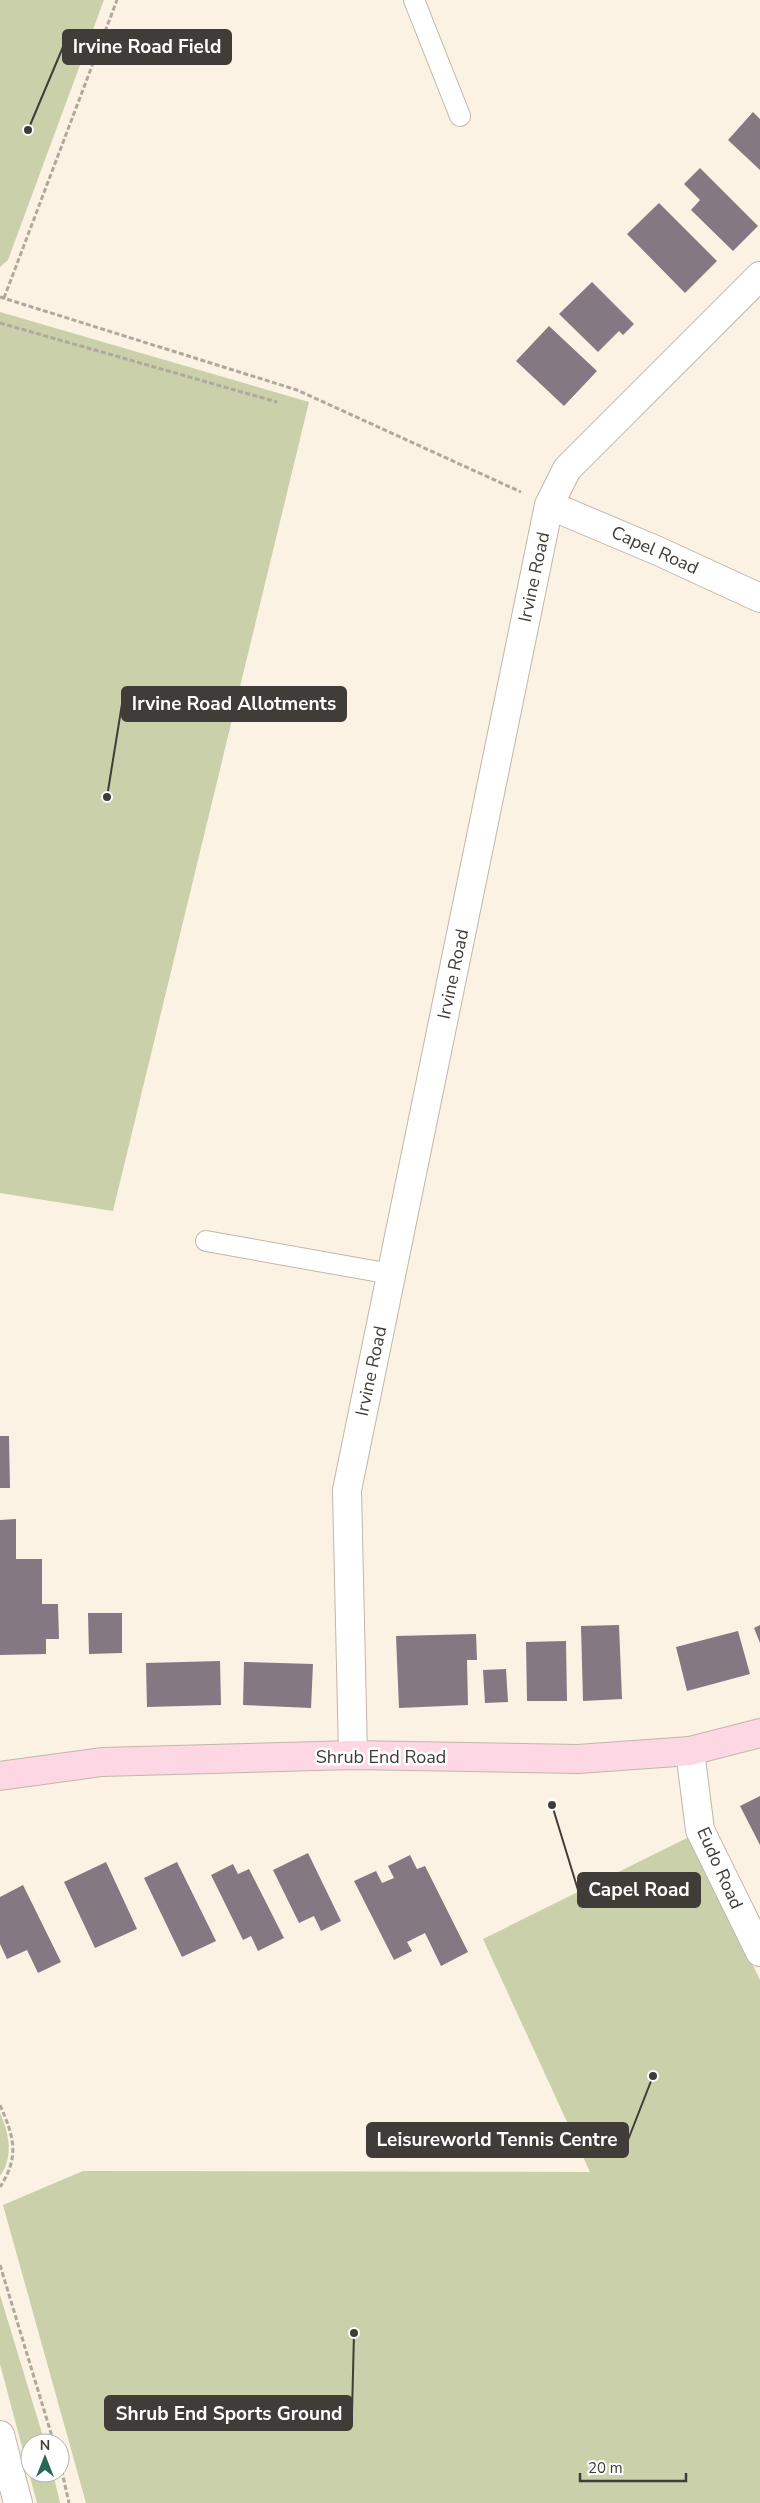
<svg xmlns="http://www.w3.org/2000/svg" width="760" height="2503" viewBox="0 0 760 2503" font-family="'Nunito Sans',sans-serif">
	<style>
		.green { fill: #c9d0aa }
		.building { fill: #847883 }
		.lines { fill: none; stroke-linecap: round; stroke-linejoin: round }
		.service-casing { stroke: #c0b7a9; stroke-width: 22 }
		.minor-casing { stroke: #c0b7a9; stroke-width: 30 }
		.tertiary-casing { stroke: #c0b7a9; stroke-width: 30 }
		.secondary-casing { stroke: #c0b7a9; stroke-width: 30 }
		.path { stroke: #afa89d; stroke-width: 3; stroke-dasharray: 5 2.5; stroke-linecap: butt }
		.service { stroke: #fff; stroke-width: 20 }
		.minor { stroke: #fff; stroke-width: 28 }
		.tertiary { stroke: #fff; stroke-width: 28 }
		.secondary { stroke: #fdd7e3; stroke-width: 28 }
		.labels { text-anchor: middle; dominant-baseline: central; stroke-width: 5; stroke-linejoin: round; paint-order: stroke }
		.street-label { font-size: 18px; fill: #403c37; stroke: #fff }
		.leader { fill: none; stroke: #403c37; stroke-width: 2 }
		.callout-dot { fill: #403c37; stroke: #fff; stroke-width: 2 }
		.callout { fill: #403c37; stroke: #403c37; stroke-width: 2 }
		.callout-label { font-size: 19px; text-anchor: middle; font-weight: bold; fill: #fff }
	</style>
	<rect width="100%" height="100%" fill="#fbf2e3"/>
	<path class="green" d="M0,0h104l-96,260 -8,7z
		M0,312l309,90 -196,809 -113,-18z
		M691,1836l69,144v523h-674l-83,-298 80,-34 507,1 -107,-233z
		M0,2113c9,20 14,44 0,63z
		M0,2295l45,148h-15v30h23l7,30h-23l-37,-139z"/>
	<path class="building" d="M753,112l7,7v51l-32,-30z
		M700,168l58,58 -25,25 -42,-41 9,-10 -16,-16z
		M659,203l58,58 -32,32 -58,-59z
		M592,282l42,42 -11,11 -4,-4 -21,21 -39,-38z
		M549,326l48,45 -33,35 -48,-45z
		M0,1436h9l1,52h-10z
		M16,1519v40h26v45h16l1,35h-13v15l-46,1v-135z
		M88,1613h34v40l-33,1z
		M619,1625l3,74 -39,2 -2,-75z
		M760,1625v18l-6,-15z
		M738,1631l12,43 -63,17 -11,-44z
		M476,1634l1,26h-10l1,45 -69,3 -3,-72z
		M566,1641l1,60h-40l-1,-59z
		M220,1661l1,44 -74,2 -1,-44z
		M244,1662l69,2 -2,44 -68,-3z
		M506,1669l2,33 -23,1 -2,-33z
		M760,1796v49l-20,-39z
		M308,1853l33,68 -20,10 -7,-15 -15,7 -26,-53z
		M410,1855l7,14 8,-3 43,86 -27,14 -16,-33 -18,9 5,9 -18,9 -40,-79 22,-10 6,12 12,-5 -6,-12z
		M106,1862l31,67 -42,19 -31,-66z
		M177,1862l39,79 -34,16 -38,-79z
		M233,1864l5,10 11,-5 35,69 -26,13 -7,-15 -8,4 -32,-65z
		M23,1885l38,77 -23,11 -11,-23 -20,9 -7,-15v-47z"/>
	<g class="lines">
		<defs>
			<path id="service" d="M414,0l46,116
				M206,1241l185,33"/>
			<path id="minor" d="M549,505l109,46 102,47
				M690,1751l10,79 60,122
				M353,1755l-6,-265 202,-985 18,-36 193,-193"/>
			<path id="tertiary" d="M0,2435l18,68"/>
			<path id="secondary" d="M0,1776l102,-14 251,-7 225,4 112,-8 70,-18"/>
		</defs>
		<use href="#service" class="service-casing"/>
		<use href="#minor" class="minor-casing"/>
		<use href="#tertiary" class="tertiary-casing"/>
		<use href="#secondary" class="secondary-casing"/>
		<path class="path" d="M0,297l297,93 224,102
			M4,298l113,-298
			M0,323l277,79
			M0,2105c14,32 20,51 0,82
			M0,2265l54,178
			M60,2463l9,40"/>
		<use href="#service" class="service"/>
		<use href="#minor" class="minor"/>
		<use href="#tertiary" class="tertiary"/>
		<use href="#secondary" class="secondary"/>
	</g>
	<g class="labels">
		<g class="street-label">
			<text transform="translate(655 550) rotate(24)">Capel Road</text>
			<text transform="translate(534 577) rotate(-78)">Irvine Road</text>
			<text transform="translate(453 974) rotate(-78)">Irvine Road</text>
			<text transform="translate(371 1371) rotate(-78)">Irvine Road</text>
			<text x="381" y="1757">Shrub End Road</text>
			<text transform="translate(720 1868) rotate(66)">Eudo Road</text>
		</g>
	</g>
	<path class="leader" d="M28 130L63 47M107 797L122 704M552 1805L578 1890M653 2076L628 2140M354 2333L352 2413"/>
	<g class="callout-dot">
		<circle cx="28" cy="130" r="5"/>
		<circle cx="107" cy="797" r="5"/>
		<circle cx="552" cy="1805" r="5"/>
		<circle cx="653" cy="2076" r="5"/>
		<circle cx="354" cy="2333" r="5"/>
	</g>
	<g class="callout">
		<rect x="63" y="30" width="168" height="34" rx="5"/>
		<rect x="122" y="687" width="224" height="34" rx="5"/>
		<rect x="578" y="1873" width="122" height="34" rx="5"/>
		<rect x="367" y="2123" width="261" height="34" rx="5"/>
		<rect x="105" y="2396" width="247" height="34" rx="5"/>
	</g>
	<g class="callout-label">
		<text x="147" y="53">Irvine Road Field</text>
		<text x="234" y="710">Irvine Road Allotments</text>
		<text x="639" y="1896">Capel Road</text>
		<text x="497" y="2146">Leisureworld Tennis Centre</text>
		<text x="229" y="2420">Shrub End Sports Ground</text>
	</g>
	<g transform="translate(45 2458)"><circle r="24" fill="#ffffff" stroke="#b3b1af"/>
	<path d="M0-4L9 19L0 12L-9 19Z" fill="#276857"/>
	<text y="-8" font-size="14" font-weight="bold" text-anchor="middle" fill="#403c37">N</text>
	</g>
	<path d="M580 2473v8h106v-8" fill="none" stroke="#403c37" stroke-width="2.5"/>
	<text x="588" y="2473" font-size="15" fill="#403c37" stroke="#ffffff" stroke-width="4" paint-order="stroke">20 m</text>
</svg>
